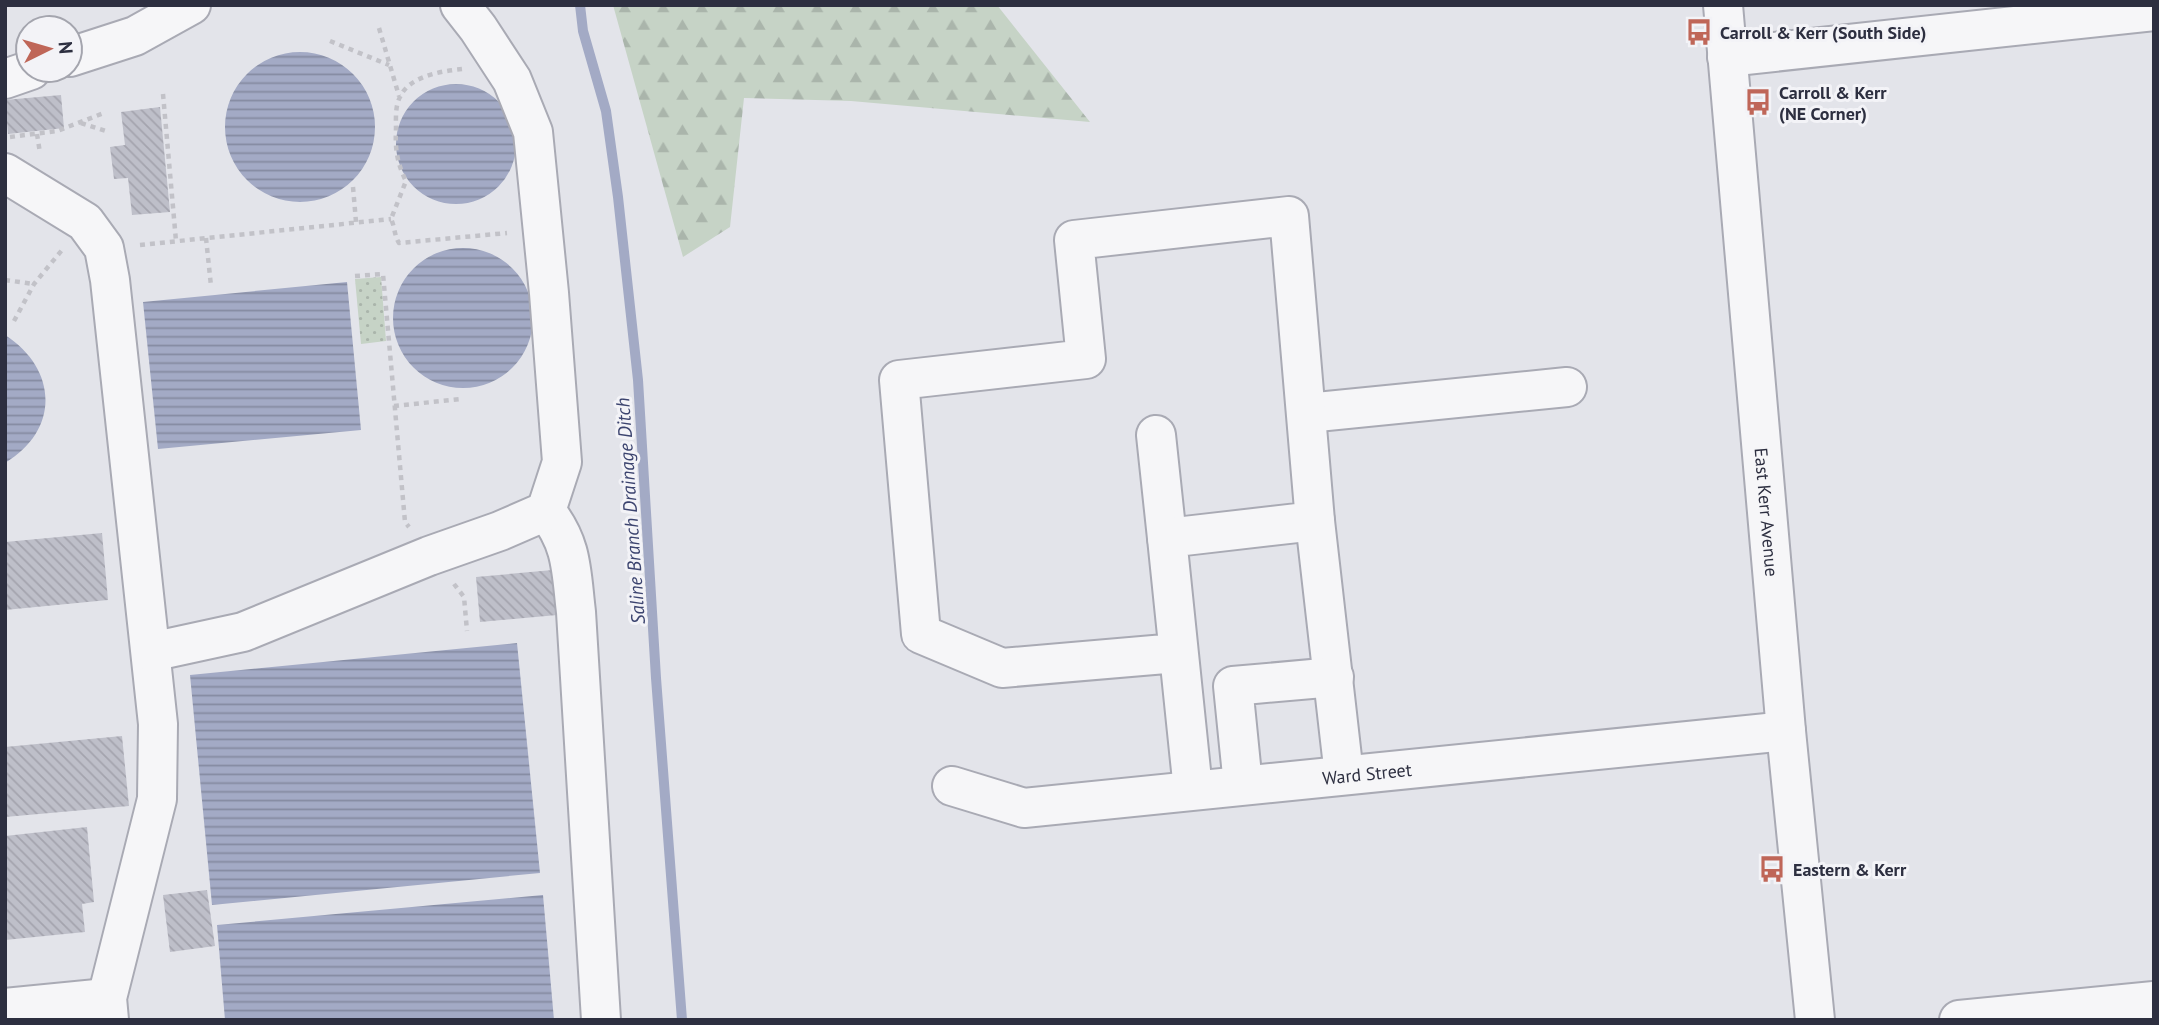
<svg xmlns="http://www.w3.org/2000/svg" width="2159" height="1025" viewBox="0 0 2159 1025" font-family="'PT Sans',sans-serif">
	<style>
		.grass { fill: url(#grass-dots) }
		.forest { fill: url(#forest-firs) }
		.water { fill: url(#water-rules) }
		.lines { fill: none; stroke-linecap: round; stroke-linejoin: round }
		.stream { stroke: #a3aac5; stroke-width: 10 }
		.building { fill: url(#building-back-hatch) }
		.minor-casing { stroke: #a9aab4; stroke-width: 42 }
		.path { stroke: #c2c2c8; stroke-width: 4.5; stroke-dasharray: 5 5; stroke-linecap: butt }
		.minor { stroke: #f6f6f8; stroke-width: 38 }
		.labels { text-anchor: middle; dominant-baseline: central; stroke-width: 6; stroke-linejoin: round; paint-order: stroke }
		.poi-label { font-size: 18px; font-weight: bold; fill: #2d2f40; stroke: #f3f3f7; text-anchor: start }
		.street-label { font-size: 18px; fill: #2d2f40; stroke: #f3f3f7 }
		.water-label { font-size: 19px; font-style: italic; fill: #3c446f; stroke: #f3f3f7 }
	</style>
	<defs>
		<pattern id="grass-dots" width="8" height="8" patternUnits="userSpaceOnUse" patternTransform="scale(1.75)"><rect width="8" height="8" fill="#c6d3c6"/><path d="M2 2h.1M6 6h.1" fill="none" stroke="#aab5ab" stroke-width="1.8" stroke-linecap="round"/></pattern>
		<pattern id="forest-firs" width="22" height="20" patternUnits="userSpaceOnUse" patternTransform="scale(1.75)"><rect width="22" height="20" fill="#c6d3c6"/><path d="M5 1l3.5 6h-7zM16 11l3.5 6h-7z" fill="#aab5ab"/></pattern>
		<pattern id="water-rules" width="6" height="5" patternUnits="userSpaceOnUse" patternTransform="scale(1.75)"><rect width="6" height="5" fill="#a3aac5"/><path d="M0 2.5h6" fill="none" stroke="#858ba1"/></pattern>
		<pattern id="building-back-hatch" width="6" height="6" patternUnits="userSpaceOnUse" patternTransform="scale(1.75)"><rect width="6" height="6" fill="#bebfc9"/><path d="M-1 5l2 2M0 0l6 6M5-1l2 2" fill="none" stroke="#a4a4ae"/></pattern>
	</defs>
	<rect width="100%" height="100%" fill="#e3e4ea"/>
	<path class="grass" d="M381,277l5,64 -25,3 -6,-65z"/>
	<path class="forest" d="M613,5h384l93,117 -239,-21 -107,-3 -14,129 -47,30z"/>
	<path class="water" d="M225 127a75 75 0 1 1 150 0a75 75 0 1 1-150 0Z
		M396 144a60 60 0 1 1 120 0a60 60 0 1 1-120 0Z
		M393 318a70 70 0 1 1 140 0a70 70 0 1 1-140 0Z
		M347,282l14,148 -203,19 -15,-147z
		M5,335c53,34 55,95 0,128z
		M517,643l23,230 -328,32 -22,-230z
		M543,895l11,125h-329l-8,-95z"/>
	<g class="lines">
		<path class="stream" d="M580,5l3,26 23,80 12,86 20,183 18,298 26,342"/>
	</g>
	<path class="building" d="M61,95l3,33 -56,6 -3,-34z
		M160,107l10,105 -38,3 -4,-37 -14,1 -4,-32 15,-2 -4,-33z
		M102,533l6,67 -103,10v-68z
		M564,569l4,45 -88,8 -4,-45z
		M122,736l7,70 -124,11v-70z
		M87,827l7,75 -12,2 3,28 -80,8v-104z
		M207,890l8,56 -45,6 -7,-57z"/>
	<g class="lines">
		<defs>
			<g id="minor">
				<path id="s1" d="M1723,5l63,726 29,289"/>
				<path d="M70,57l65,-21 56,-31"/>
				<path d="M1727,57l427,-46"/>
				<path d="M5,79l26,-9"/>
				<path d="M5,173l80,49 19,26 6,32 48,444 -1,75 -50,199 2,22"/>
				<path d="M1307,413l260,-26"/>
				<path d="M1156,435l11,103"/>
				<path d="M546,511c27,34 25,60 30,101l25,408"/>
				<path d="M1315,521l29,254"/>
				<path d="M151,652l92,-20 186,-76 71,-25 46,-20 16,-49 -13,-169 -16,-161 -21,-52 -34,-52 -18,-23"/>
				<path d="M1177,653l-175,15 -81,-34 -22,-254 187,-21 -12,-119 215,-24 26,305 -148,17 26,252"/>
				<path d="M1243,785l-10,-99 101,-9"/>
				<path id="s2" d="M952,786l72,22 762,-77"/>
				<path d="M5,1008l102,-10"/>
				<path d="M1959,1020l195,-19"/>
			</g>
		</defs>
		<use href="#minor" class="minor-casing"/>
		<path class="path" d="M379,28l20,68
			M330,41l59,24
			M462,69c-20,2 -53,7 -62,28 -5,9 -4,22 -4,32 -1,20 1,34 10,52l-15,38c4,8 3,16 8,24l108,-10
			M163,94l13,147
			M81,123l25,8
			M37,134l3,19
			M10,137l47,-6 47,-18
			M353,187l3,35
			M206,238l5,48
			M140,245l251,-26
			M355,276l28,-2 22,248 4,5
			M5,280l29,4
			M14,321l20,-37 28,-34
			M394,406l67,-7
			M454,584l10,13 3,34"/>
		<use href="#minor" class="minor"/>
	</g>
	<defs>
		<symbol id="bus-bare" viewBox="-9 -9 18 18"><path d="M-5-6H5V4H4V6H2V4H-2V6H-4V4H-5ZM-3.5-4V0h7V-4ZM-3.5 1.2v1.5H-2V1.2ZM2 1.2v1.5H3.5V1.2Z" fill="#bf6658" stroke="#f3f3f7" stroke-width="2.5" paint-order="stroke"/></symbol>
	</defs>
	<g fill-rule="evenodd">
		<use href="#bus-bare" x="1680" y="13" width="38" height="38"/>
		<use href="#bus-bare" x="1739" y="83" width="38" height="38"/>
		<use href="#bus-bare" x="1753" y="850" width="38" height="38"/>
	</g>
	<g class="labels">
		<g class="poi-label">
			<text x="1720" y="32">Carroll &amp; Kerr (South Side)</text>
			<text x="1779" y="92">Carroll &amp; Kerr<tspan x="1779" dy="21">(NE Corner)</tspan></text>
			<text x="1793" y="869">Eastern &amp; Kerr</text>
		</g>
		<g class="street-label">
			<text stroke="none"><textPath href="#s1" startOffset="509">East Kerr Avenue</textPath></text>
			<text stroke="none"><textPath href="#s2" startOffset="420">Ward Street</textPath></text>
		</g>
		<g class="water-label">
			<text transform="translate(630 511) rotate(-94)">Saline Branch Drainage Ditch</text>
		</g>
	</g>
	<rect width="2159" height="1025" fill="none" stroke="#2d2f40" stroke-width="14"/>
	<g transform="translate(49 49) rotate(85)"><circle r="33" fill="#f3f3f7" stroke="#a4a5ae" stroke-width="2"/>
	<path d="M0-5L12 26L0 18L-12 26Z" fill="#bf6658"/>
	<text y="-10" font-size="19" font-weight="bold" text-anchor="middle" fill="#2d2f40">N</text>
	</g>
</svg>
